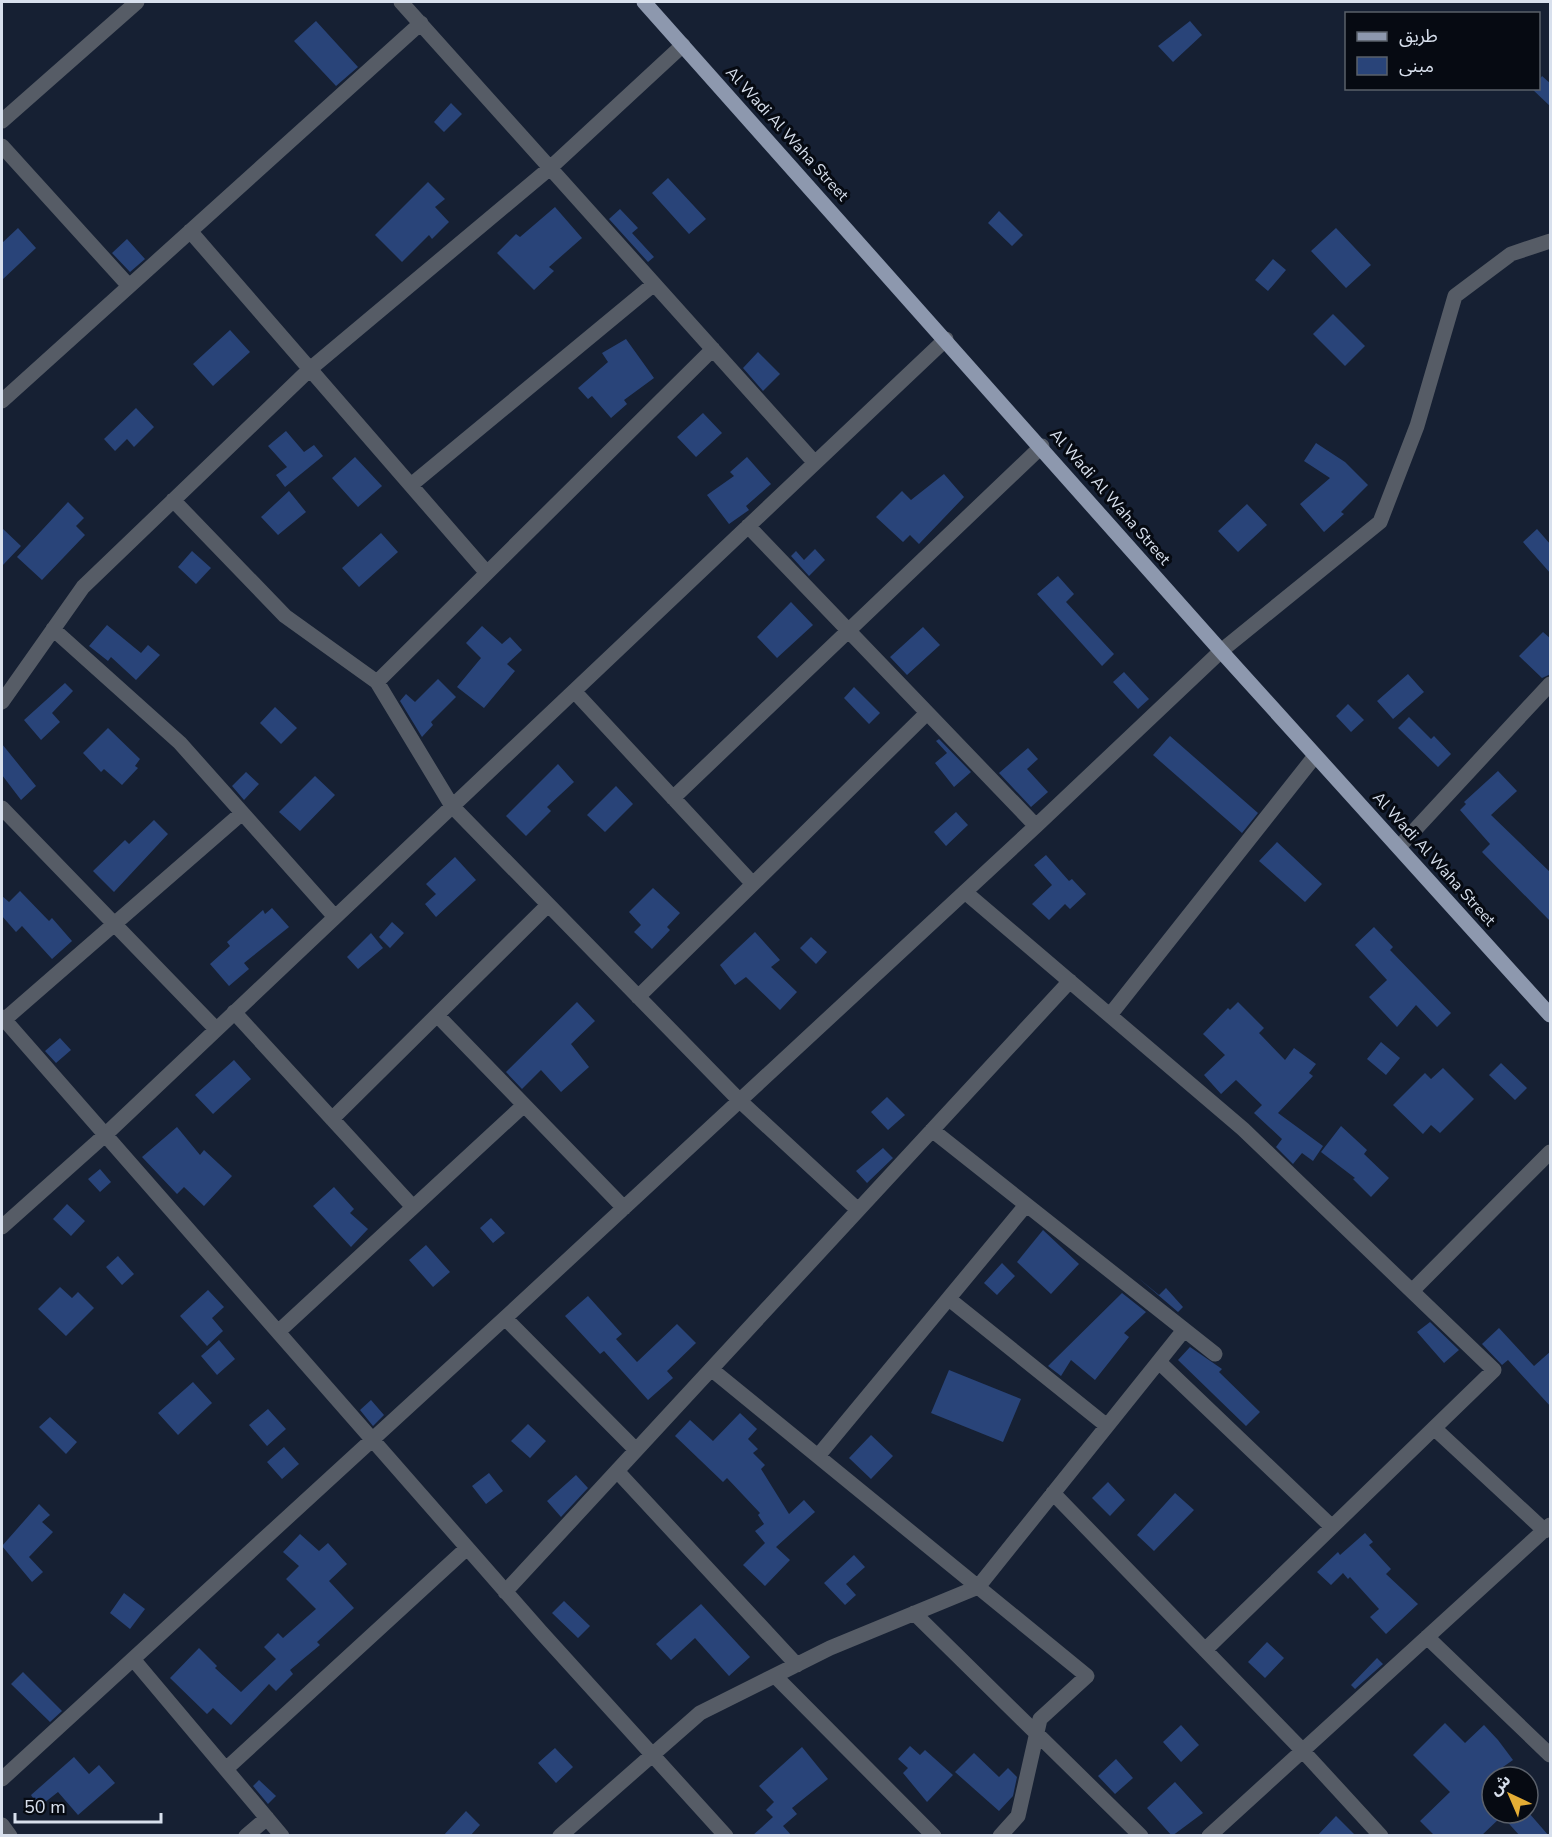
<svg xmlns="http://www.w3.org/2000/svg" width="1552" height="1837" viewBox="0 0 1552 1837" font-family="'Nunito Sans','Noto Sans Arabic',sans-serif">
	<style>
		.building { fill: #294479 }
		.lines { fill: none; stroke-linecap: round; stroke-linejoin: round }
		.minor { stroke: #565c66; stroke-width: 15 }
		.major { stroke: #8d98ae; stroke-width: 15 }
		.labels { text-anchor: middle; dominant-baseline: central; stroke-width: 6; stroke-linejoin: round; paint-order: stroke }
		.street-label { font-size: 16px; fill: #d8e0ed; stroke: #060a12 }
	</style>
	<rect width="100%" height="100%" fill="#162033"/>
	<path class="building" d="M316,21l42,46 -22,19 -42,-45z
		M1190,21l12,14 -29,27 -15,-16z
		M1542,76l9,8v23l-20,-19h8v-8z
		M451,103l11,11 -18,18 -10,-10z
		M668,178l38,41 -17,15 -37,-41z
		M428,182l17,17 -10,8 14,15 -17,17 -3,-4 -27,27 -27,-27z
		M555,207l27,31 -33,29 5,4 -20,19 -37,-37 19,-19 4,3z
		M620,209l18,19 -6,5 22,24 -6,5 -39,-43z
		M999,211l24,24 -11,11 -24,-23z
		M18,228l18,20 -34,32v-37z
		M1336,228l35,37 -25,23 -35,-37z
		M127,239l18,20 -15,13 -18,-19z
		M1273,259l13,11 -18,21 -13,-11z
		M1333,314l32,32 -20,20 -32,-32z
		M230,330l20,22 -37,34 -20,-22z
		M626,339l28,39 -30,22 3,4 -16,14 -19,-22 -4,3 -10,-11 30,-26 -6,-9z
		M758,352l22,22 -17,17 -20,-23z
		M136,408l18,19 -20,20 -7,-8 -12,12 -11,-12z
		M703,413l19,20 -26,24 -19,-20z
		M286,431l18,21 10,-7 9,11 -38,31 -9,-12 11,-8 -19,-21z
		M1316,443l29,19 23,23 -27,27 3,2 -20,18 -24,-28 30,-26 -26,-17z
		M355,457l27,29 -24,21 -26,-29z
		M747,457l24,27 -25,22 3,4 -20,14 -22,-29 27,-19 -4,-4z
		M944,474l20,23 -45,47 -9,-9 -7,7 -27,-25 26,-26 9,9z
		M289,491l17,21 -28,23 -17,-18z
		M68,502l16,16 -8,8 9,9 -43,45 -25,-23z
		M1247,504l20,21 -29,27 -20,-21z
		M2,528l19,18 -19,20z
		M1537,529l14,16v29l-28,-32z
		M381,533l17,19 -39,35 -17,-19z
		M815,549l10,11 -16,16 -18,-20 5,-5 8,9z
		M192,551l19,17 -15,16 -18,-17z
		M1058,576l16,18 -8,8 48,52 -12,12 -65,-72z
		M791,602l22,23 -36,33 -20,-21z
		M107,625l34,28 7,-8 12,10 -24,25 -25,-23 -3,4 -19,-15z
		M482,626l20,18 8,-7 12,13 -15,14 8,7 -31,37 -27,-21 24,-29 -15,-15z
		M923,627l17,18 -33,30 -17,-18z
		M1543,632l8,7v35l-9,4 -23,-22z
		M1124,672l25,27 -11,10 -25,-27z
		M1408,674l16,18 -31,27 -16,-18z
		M438,679l18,18 -25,25 2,3 -11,12 -22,-36 6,-7 9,8z
		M65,683l8,8 -21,22 8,9 -19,18 -17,-20z
		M854,687l26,26 -11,11 -25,-26z
		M1348,704l16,16 -13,12 -15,-16z
		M275,707l22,21 -16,16 -21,-21z
		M1409,717l22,22 3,-3 17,18 -13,13 -40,-39z
		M108,728l32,31 -5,7 3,2 -16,17 -18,-16 -3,3 -18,-19z
		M1170,736l88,77 -16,20 -89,-78z
		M939,739l32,33 -17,15 -19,-24 12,-10 -11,-12z
		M2,744l34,42 -15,14 -19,-25z
		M1028,748l10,11 -11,10 21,23 -17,15 -32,-34z
		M558,764l16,18 -27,25 4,4 -25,25 -20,-20z
		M1498,771l19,20 -26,24 60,58v49l-69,-70 8,-8 -30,-34 6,-6 -2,-2z
		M246,772l13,12 -15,16 -12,-14z
		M315,776l20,19 -35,36 -21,-19z
		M616,786l17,18 -28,28 -18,-17z
		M956,812l12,13 -22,21 -12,-14z
		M154,820l14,14 -54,58 -21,-21 32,-31 4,4z
		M1277,842l45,42 -17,18 -46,-41z
		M1046,855l23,26 3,-2 14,15 -16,15 -5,-5 -16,16 -17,-16 20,-19 -18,-20z
		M455,857l21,23 -40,37 -11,-13 11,-10 -10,-10z
		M653,888l27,25 -13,14 3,3 -18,19 -18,-17 7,-7 -12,-13z
		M20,891l29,30 3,-3 20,23 -20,18 -30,-33 -6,6 -14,-16v-20l7,6z
		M272,908l17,19 -45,36 5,6 -20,17 -19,-22 20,-18 -3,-4 36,-32 2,4z
		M392,922l12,11 -14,15 -11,-11z
		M1374,927l19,20 -3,3 61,63 -14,14 -21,-22 -19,22 -28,-30 18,-17 -32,-35z
		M755,932l25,28 -9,7 26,25 -17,18 -34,-33 -11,8 -15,-20z
		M371,933l12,15 -25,21 -11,-12z
		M811,937l16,15 -11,12 -16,-16z
		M577,1002l18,19 -24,23 18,23 -28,25 -20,-22 -19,19 -16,-17z
		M1238,1002l26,26 -5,5 26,27 9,-12 22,16 -7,9 4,3 -35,37 45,33 -10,15 -11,-8 -9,11 -17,-17 6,-8 -28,-26 8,-8 -26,-25 -15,14 -17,-19 21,-20 -22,-21 25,-26 2,2z
		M60,1038l11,12 -15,13 -11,-12z
		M1381,1042l19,16 -14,17 -19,-16z
		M234,1060l17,19 -38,35 -18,-19z
		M1501,1063l26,25 -12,12 -26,-25z
		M1443,1068l31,31 -34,34 -9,-8 -8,9 -30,-29 32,-32 6,6z
		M887,1097l18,18 -17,15 -17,-18z
		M1341,1126l26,24 -3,4 25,24 -18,19 -18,-18 2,-1 -34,-26z
		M177,1127l23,28 4,-5 28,26 -28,30 -20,-19 -7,7 -35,-37z
		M883,1148l10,10 -26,25 -11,-12z
		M100,1169l11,13 -11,10 -12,-13z
		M334,1187l20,22 -4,4 18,16 -17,18 -38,-41z
		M67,1204l18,17 -14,15 -18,-17z
		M491,1218l14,15 -12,10 -13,-15z
		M1043,1230l36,34 -28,30 -34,-32z
		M426,1245l24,27 -17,15 -24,-27z
		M118,1256l16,18 -12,11 -16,-18z
		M1002,1263l13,13 -18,19 -13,-12z
		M1137,1277l22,18 7,-7 17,19 -5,5z
		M60,1287l12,11 6,-6 16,16 -28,28 -28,-27z
		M208,1290l16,17 -12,11 11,13 -16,15 -27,-30z
		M1122,1293l24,19 -22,21 5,4 -34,43 -24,-20 -10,16 -13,-10z
		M588,1296l34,38 -6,5 21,23 40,-38 19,19 -29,28 6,7 -25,22 -44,-49 -4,3 -35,-38z
		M1430,1322l29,28 -15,13 -27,-31z
		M1499,1328l35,38 17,-15v56l-43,-47 -6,5 -20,-21z
		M219,1340l16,19 -18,16 -16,-19z
		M1190,1347l32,22 -3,3 41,40 -14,14 -68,-66z
		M949,1370l72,29 -18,43 -72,-29z
		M193,1382l19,21 -34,32 -20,-22z
		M371,1400l13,15 -11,11 -13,-16z
		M268,1409l18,20 -19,17 -18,-21z
		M740,1413l17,16 -9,10 10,10 -5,4 12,12 -4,4 28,45 15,-14 11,12 -39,35 14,13 -25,26 -22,-21 22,-22 -10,-12 9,-7 -6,-9 2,-2 -33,-35 -4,4 -48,-46 15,-16 23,21z
		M50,1417l27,25 -11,12 -27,-27z
		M528,1424l18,17 -16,17 -19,-17z
		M871,1435l22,21 -22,23 -22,-21z
		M284,1447l15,17 -17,15 -15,-17z
		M489,1473l14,18 -17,13 -14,-18z
		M576,1475l12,13 -27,29 -14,-16z
		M1108,1482l17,18 -15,16 -18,-18z
		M1175,1493l19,17 -40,41 -17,-16z
		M39,1504l11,11 -8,7 11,10 -24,25 14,15 -11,10 -30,-36z
		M1365,1533l8,9 -4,3 22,24 -5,5 32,30 -32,30 -16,-17 9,-8 -29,-32 -2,2 -5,-6 -12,12 -14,-13 21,-20 2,3z
		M300,1534l19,17 9,-8 19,21 -18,17 25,27 -37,34 3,3 -30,25 3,4 -17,17 -7,-7 -38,41 -18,-17 -6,6 -37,-36 29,-30 18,18 -2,2 26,24 35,-33 -12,-12 14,-14 5,5 33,-29 -30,-30 13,-13 -16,-14z
		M854,1555l11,12 -19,17 10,11 -11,10 -21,-22z
		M124,1593l21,16 -15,20 -20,-16z
		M564,1601l26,25 -12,12 -26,-25z
		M701,1604l49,53 -21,19 -34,-38 -24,22 -15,-16z
		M1267,1642l17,16 -19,20 -17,-16z
		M1377,1658l6,6 -28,25 -4,-4z
		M23,1672l39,39 -12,11 -39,-38z
		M1445,1723l20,20 19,-18 14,15 15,20 -10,7 11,10h-22v36h37l20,23h-29l-18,-20 -21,20h-46l-15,-15 30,-29 -37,-37z
		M1181,1725l18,20 -18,17 -18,-20z
		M910,1746l10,9 5,-5 28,25 -26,27 -24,-29 5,-5 -10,-9z
		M802,1747l26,32 -36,29 5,6 -14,12 9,10h-40l21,-19 -7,-7 8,-8 -15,-16z
		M555,1748l18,19 -17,16 -18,-20z
		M974,1753l25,24 9,-9 9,9 -4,19 -14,15 -44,-39z
		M74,1757l15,17 10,-9 16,18 -37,32 -20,-23 -19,15 -8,-12z
		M1116,1759l17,19 -18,16 -17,-18z
		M259,1780l17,16 -8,8 -15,-18z
		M1175,1782l28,31 -31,23 -25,-28z
		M466,1811l14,14 -10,11h-27z
		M1336,1816l20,20h-39z"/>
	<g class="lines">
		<path class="minor" d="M401,2l414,461
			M2,121l135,-119
			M2,146l127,140
			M190,231l297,342
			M2,401l419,-378
			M411,485l243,-201
			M173,500l112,116 92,66 75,124 288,295 118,109
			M748,526l288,300
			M53,629l127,114 155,174
			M377,682l336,-333
			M574,691l179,193
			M2,702l81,-115 227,-218 240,-201 133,-123
			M673,798l369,-352
			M2,808l214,221
			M1399,847l151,-163
			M965,892l278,237 251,241 -289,280
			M638,997l289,-284
			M234,1012l179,195
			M437,1015l187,193
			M1110,1015l205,-259
			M2,1017l539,615 185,204
			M4,1020l238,-207
			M332,1119l216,-214
			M932,1130l283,224
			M2,1227l103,-92 841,-796
			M1412,1291l138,-139
			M949,1299l158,127
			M505,1318l131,132
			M278,1332l246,-227
			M1159,1362l173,165
			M711,1369l376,307 -47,43 -22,97 -18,20
			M1434,1428l111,103
			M818,1456l208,-251
			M617,1471l180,194
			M1053,1493l249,257 79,86
			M505,1592l565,-611
			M914,1613l227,223
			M1427,1637l123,118
			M133,1659l149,177
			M775,1676l159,160
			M226,1769l241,-221
			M2,1779l503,-461 531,-492 185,-175 159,-129 37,-96 38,-130 56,-42 39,-13
			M2,1825l8,11
			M246,1836l21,-18
			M560,1836l140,-123 130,-65 148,-61 206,-257
			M1209,1836l341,-311"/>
		<path class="major" d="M644,2l577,649 329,364"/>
	</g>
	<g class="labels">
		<g class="street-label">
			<text transform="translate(787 134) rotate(48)">Al Wadi Al Waha Street</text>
			<text transform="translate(1110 497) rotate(49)">Al Wadi Al Waha Street</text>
			<text transform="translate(1434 859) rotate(48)">Al Wadi Al Waha Street</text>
		</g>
	</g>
	<rect width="1552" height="1837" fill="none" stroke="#d8e0ed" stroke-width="6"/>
	<rect x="1345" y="12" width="195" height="78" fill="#060a12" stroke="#5a606a" stroke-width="1.5"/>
	<rect x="1357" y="32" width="30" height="9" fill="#8d98ae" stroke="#5a606a" stroke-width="1.5"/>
	<text x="1399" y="42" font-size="18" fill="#d8e0ed">طريق</text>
	<rect x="1357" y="57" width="30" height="18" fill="#294479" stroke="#5a606a" stroke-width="1.5"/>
	<text x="1399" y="72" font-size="18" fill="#d8e0ed">مبنى</text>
	<g transform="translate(1510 1795) rotate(316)"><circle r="28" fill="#060a12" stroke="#5a606a" stroke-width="1.5"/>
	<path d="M0-4.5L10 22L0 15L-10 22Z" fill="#e4ad35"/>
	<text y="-9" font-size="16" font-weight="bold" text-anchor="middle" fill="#d8e0ed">ش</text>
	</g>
	<path d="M15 1813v9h146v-9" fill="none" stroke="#d8e0ed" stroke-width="3"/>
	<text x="24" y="1813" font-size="18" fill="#d8e0ed" stroke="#060a12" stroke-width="4.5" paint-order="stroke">50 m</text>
</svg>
